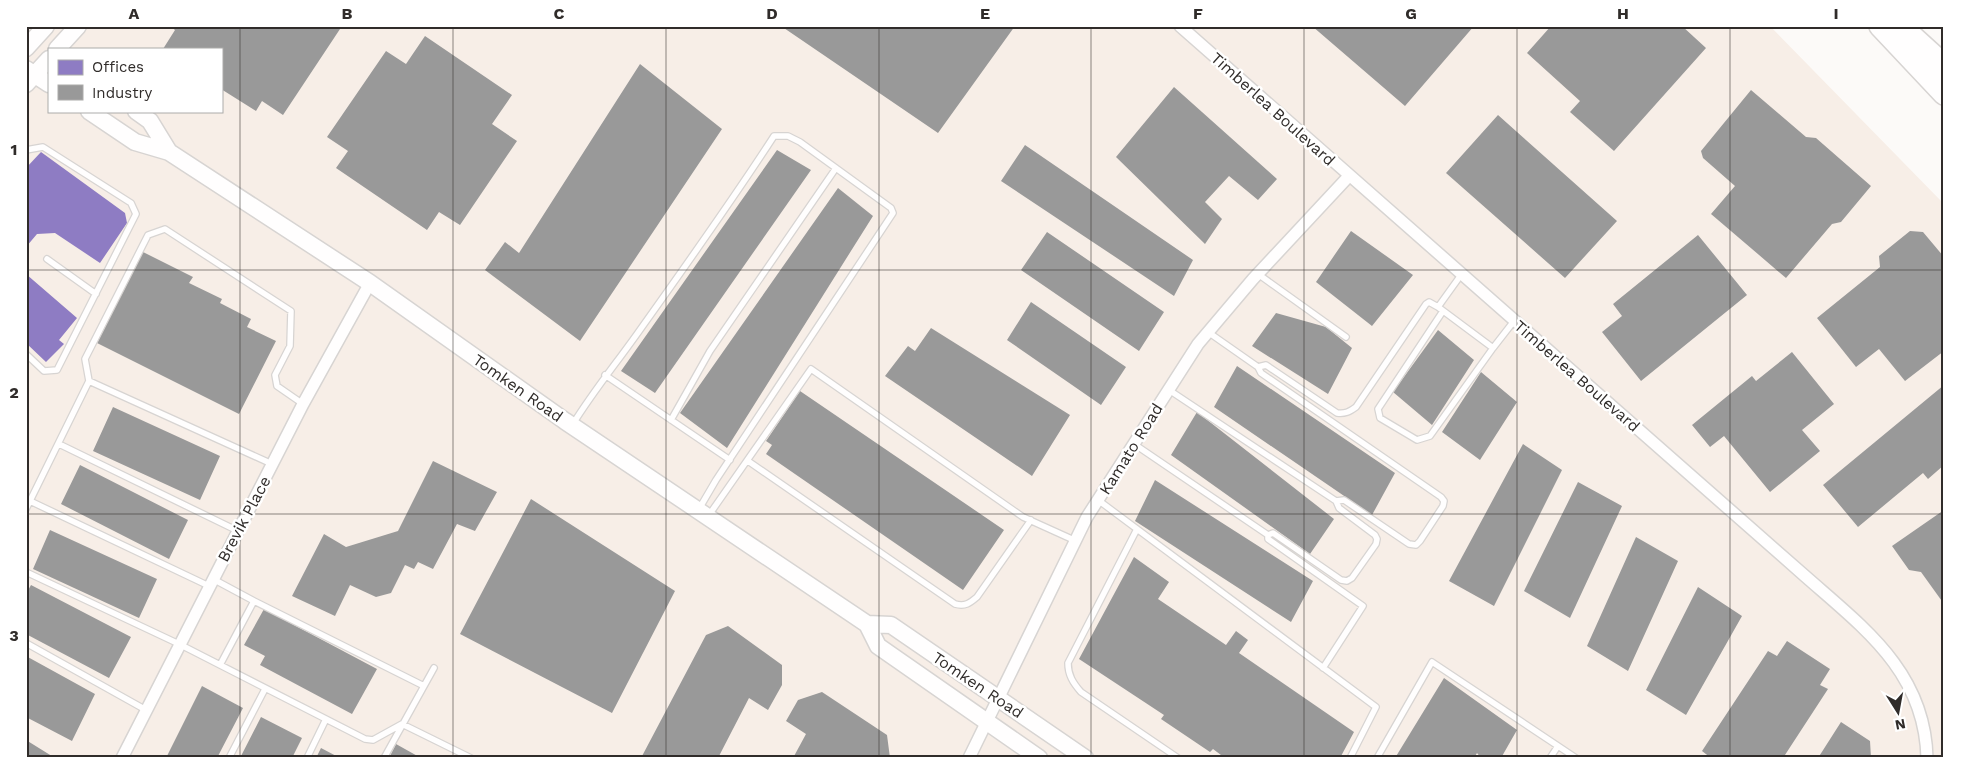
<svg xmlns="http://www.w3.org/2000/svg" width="1970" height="784" viewBox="0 0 1970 784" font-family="'Work Sans',sans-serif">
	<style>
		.built { fill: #f7eee7; fill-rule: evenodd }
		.offices { fill: #8e7cc3 }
		.industry { fill: #999 }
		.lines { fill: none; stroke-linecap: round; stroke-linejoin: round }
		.lane-casing { stroke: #d7d4d2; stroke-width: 8 }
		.street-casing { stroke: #d7d4d2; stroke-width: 14 }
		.secondary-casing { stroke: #d7d4d2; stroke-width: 19 }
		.highway-casing { stroke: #d7d4d2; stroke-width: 24 }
		.lane { stroke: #fffefe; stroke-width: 5.5 }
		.street { stroke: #fffefe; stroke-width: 11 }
		.secondary { stroke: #fffefe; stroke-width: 16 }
		.highway { stroke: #fffefe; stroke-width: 21 }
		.grid { fill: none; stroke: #302c2a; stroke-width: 1; stroke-opacity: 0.55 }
		.labels { text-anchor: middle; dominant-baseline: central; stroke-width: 5; stroke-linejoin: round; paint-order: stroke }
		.street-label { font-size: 16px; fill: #302c2a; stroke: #fff }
		.neatline { fill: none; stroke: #302c2a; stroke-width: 2 }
		.grid-label { font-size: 16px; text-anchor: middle; font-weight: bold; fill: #302c2a }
	</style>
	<rect width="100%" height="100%" fill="#fcfaf8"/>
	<path class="built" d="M26,26h1744l174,178v554h-1918zM49,49h172v62h-172z"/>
	<path class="offices" d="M41,152l84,61 2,10 -27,40 -45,-30 -18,1 -11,13v-79z
		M26,274l51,44 -18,22 5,4 -18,18 -20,-19z"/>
	<path class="industry" d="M170,26h172l-59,89 -21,-14 -6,10 -35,-22v-40h-58l12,-19z
		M781,26h234l-77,107z
		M1312,26h162l-69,80z
		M1551,26h131l24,22 -92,103 -44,-39 10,-11 -53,-48z
		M425,36l87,59 -20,29 25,17 -57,84 -21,-13 -12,18 -91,-62 12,-17 -21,-14 59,-86 20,13z
		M640,64l82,65 -142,212 -95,-71 20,-28 14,11z
		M1174,87l103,92 -19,21 -29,-24 -24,26 17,17 -17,25 -89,-87z
		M1751,90l55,47 10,1 55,48 -30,36 -9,2 -46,54 -75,-64 24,-28 -32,-28 -2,-7z
		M1498,115l119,106 -52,57 -119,-105z
		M1025,145l168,115 -19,36 -173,-115z
		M777,150l34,20 -156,223 -34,-22z
		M838,188l35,28 -146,232 -47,-35z
		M1351,231l62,44 -41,51 -56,-44z
		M1910,231l13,1 21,25v94l-39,30 -26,-32 -23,18 -39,-49 63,-51 -1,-11z
		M1047,232l117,80 -25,39 -118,-81z
		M1698,235l49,60 -106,86 -39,-49 20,-16 -9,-12z
		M143,252l50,25 -4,6 33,16 -2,4 31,16 -4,8 29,14 -37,73 -142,-71z
		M1031,302l95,65 -25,38 -94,-65z
		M1276,313l50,14 26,21 -24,46 -76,-48z
		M931,328l139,87 -38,61 -147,-100 23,-30 7,5z
		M1438,330l36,30 -42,65 -39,-33z
		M1792,352l42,52 -32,26 18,21 -50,41 -46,-56 -14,11 -18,-22 60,-49 4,5z
		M1237,366l158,107 -23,42 -158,-108z
		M1481,372l36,30 -37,58 -38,-28z
		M1944,385v80l-16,14 -5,-6 -65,54 -35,-42z
		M800,391l204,139 -41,60 -197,-136 6,-9 -6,-4z
		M113,407l107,49 -20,44 -107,-49z
		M1197,412l137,107 -24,35 -139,-99z
		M1523,444l39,26 -68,136 -45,-25z
		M433,461l64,31 -22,39 -18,-7 -24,45 -15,-7 -4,7 -9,-4 -14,28 -15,4 -26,-12 -15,31 -43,-20 32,-62 22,13 52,-16z
		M80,465l108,55 -19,39 -108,-55z
		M1155,480l158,101 -22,41 -156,-101z
		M1578,482l44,24 -52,112 -46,-27z
		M531,499l144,92 -63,122 -152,-79z
		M1944,510v94l-23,-32 -12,-2 -17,-24z
		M50,530l107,49 -18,39 -106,-49z
		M1636,537l42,24 -50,110 -41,-25z
		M1134,557l35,25 -11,17 68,46 10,-14 12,9 -9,13 115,79 -14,26h-115l-12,-9 -3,3 -49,-33 3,-4 -85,-56z
		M31,585l100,52 -22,41 -83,-44v-40z
		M1698,587l44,29 -56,99 -40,-25z
		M264,609l113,60 -25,45 -92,-49 5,-9 -21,-11z
		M728,626l54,39v20l-14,25 -19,-12 -31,60h-77l65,-123z
		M1787,641l43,28 -10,16 8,4 -45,69h-72l-9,-7 66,-100 9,5z
		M26,656l69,38 -23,47 -46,-24z
		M1444,678l73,52 -16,28h-20l-4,-5 -3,5h-79z
		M202,686l41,22 -26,50h-51z
		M822,692l65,43 3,23h-97l13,-24 -20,-13 12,-21z
		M261,717l41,21 -10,20h-52z
		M1841,722l29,19 1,17h-53z
		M26,740l29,18h-29z
		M396,744l25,14h-32z
		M321,748l19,10h-24z"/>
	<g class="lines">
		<defs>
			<path id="lane" d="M26,150l17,-3 88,56 5,11 -79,156 -13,1 -18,-17
				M47,259l49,35
				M1258,274l88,63
				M1438,307l55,41 -63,88 -13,4 -37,-22 -2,-9 65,-98
				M1493,348l21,-27
				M1258,367l8,-2 71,48c8,1 12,-1 19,-6l70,-103 3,-2 9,5 23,-32
				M605,375l125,85
				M89,381l183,83
				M1169,390l167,111 8,-1 65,44 7,1 4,-4 23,-35 1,-5 -3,-4 -180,-124 -3,-6 -50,-35
				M671,420l39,-69 126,-183
				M573,424c21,-34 46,-64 69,-97 45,-63 90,-126 132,-191h14l12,6 91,66 2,5 -177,267 -17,29
				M59,444l179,87
				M1134,444l134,91v4l95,67 -40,62
				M748,461l207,143c10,3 15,-1 22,-7l54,-77
				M1098,500l278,207 -26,51
				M30,501l179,85
				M26,509l63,-128 -4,-22 63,-124 17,-6 126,82 -1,35 -15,29 2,11 26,18
				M709,515l102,-146 212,148 53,24
				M1137,529l-69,134c0,12 5,20 13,29l97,66
				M1268,535l5,-2 68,47 6,1 5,-3 24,-34 1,-5 -2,-4 -36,-27 -3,-7
				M26,572l153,72 186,95 8,1 29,-16 69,34
				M213,579l41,22 -34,64
				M254,601l170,85
				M26,643l120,67
				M229,758l36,-69
				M307,758l19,-39
				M384,758l50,-90
				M1377,758l55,-96 144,96
				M1550,758l8,-12"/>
			<path id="street" d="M1180,26l625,550c59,52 120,96 122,182
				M122,758l181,-354 67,-121
				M969,758l118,-241 111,-173 55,-65 96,-103"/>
			<path id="secondary" d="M26,48l20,-22
				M57,49l21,-23
				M26,69l23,15
				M26,84l23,-25
				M89,111l46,31 34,10 201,131 195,138 302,203 11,22 161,112
				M136,111l14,10 19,31
				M867,624l24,1 194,133"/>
			<path id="highway" d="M1880,26l64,68
				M1901,26l43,39"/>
		</defs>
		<use href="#lane" class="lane-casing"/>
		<use href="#street" class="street-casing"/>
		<use href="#secondary" class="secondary-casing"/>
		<use href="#highway" class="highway-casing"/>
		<use href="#lane" class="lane"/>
		<use href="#street" class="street"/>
		<use href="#secondary" class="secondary"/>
		<use href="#highway" class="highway"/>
	</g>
	<path class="grid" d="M240,26v732M453,26v732M666,26v732M879,26v732M1091,26v732M1304,26v732M1517,26v732M1730,26v732M26,270h1918M26,514h1918"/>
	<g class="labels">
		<g class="street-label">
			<text transform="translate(1273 109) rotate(42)">Timberlea Boulevard</text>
			<text transform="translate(1577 376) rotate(41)">Timberlea Boulevard</text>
			<text transform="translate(518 388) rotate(35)">Tomken Road</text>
			<text transform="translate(1131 449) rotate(-58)">Kamato Road</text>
			<text transform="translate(244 519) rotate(-62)">Brevik Place</text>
			<text transform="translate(978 685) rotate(34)">Tomken Road</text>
		</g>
	</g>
	<rect width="1970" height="784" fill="none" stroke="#ffffff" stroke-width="55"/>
	<rect x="48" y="48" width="175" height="65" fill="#ffffff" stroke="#acabaa"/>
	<rect x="58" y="60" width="25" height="15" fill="#8e7cc3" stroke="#acabaa"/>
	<text x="92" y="72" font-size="15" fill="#302c2a">Offices</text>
	<rect x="58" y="85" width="25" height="15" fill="#999999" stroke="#acabaa"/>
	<text x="92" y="98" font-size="15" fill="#302c2a">Industry</text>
	<g transform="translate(1898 712) rotate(169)" stroke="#ffffff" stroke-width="4" paint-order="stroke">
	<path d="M0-4L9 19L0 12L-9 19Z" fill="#302c2a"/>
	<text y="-8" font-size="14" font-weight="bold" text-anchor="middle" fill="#302c2a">N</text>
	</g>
	<rect x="28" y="28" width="1914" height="728" class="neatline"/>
	<g class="grid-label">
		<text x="134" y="19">A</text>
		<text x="347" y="19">B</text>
		<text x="559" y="19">C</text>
		<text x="772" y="19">D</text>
		<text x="985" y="19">E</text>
		<text x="1198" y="19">F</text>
		<text x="1411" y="19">G</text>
		<text x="1623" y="19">H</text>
		<text x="1836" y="19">I</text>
		<text x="14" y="155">1</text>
		<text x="14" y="398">2</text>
		<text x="14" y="641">3</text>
	</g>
</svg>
